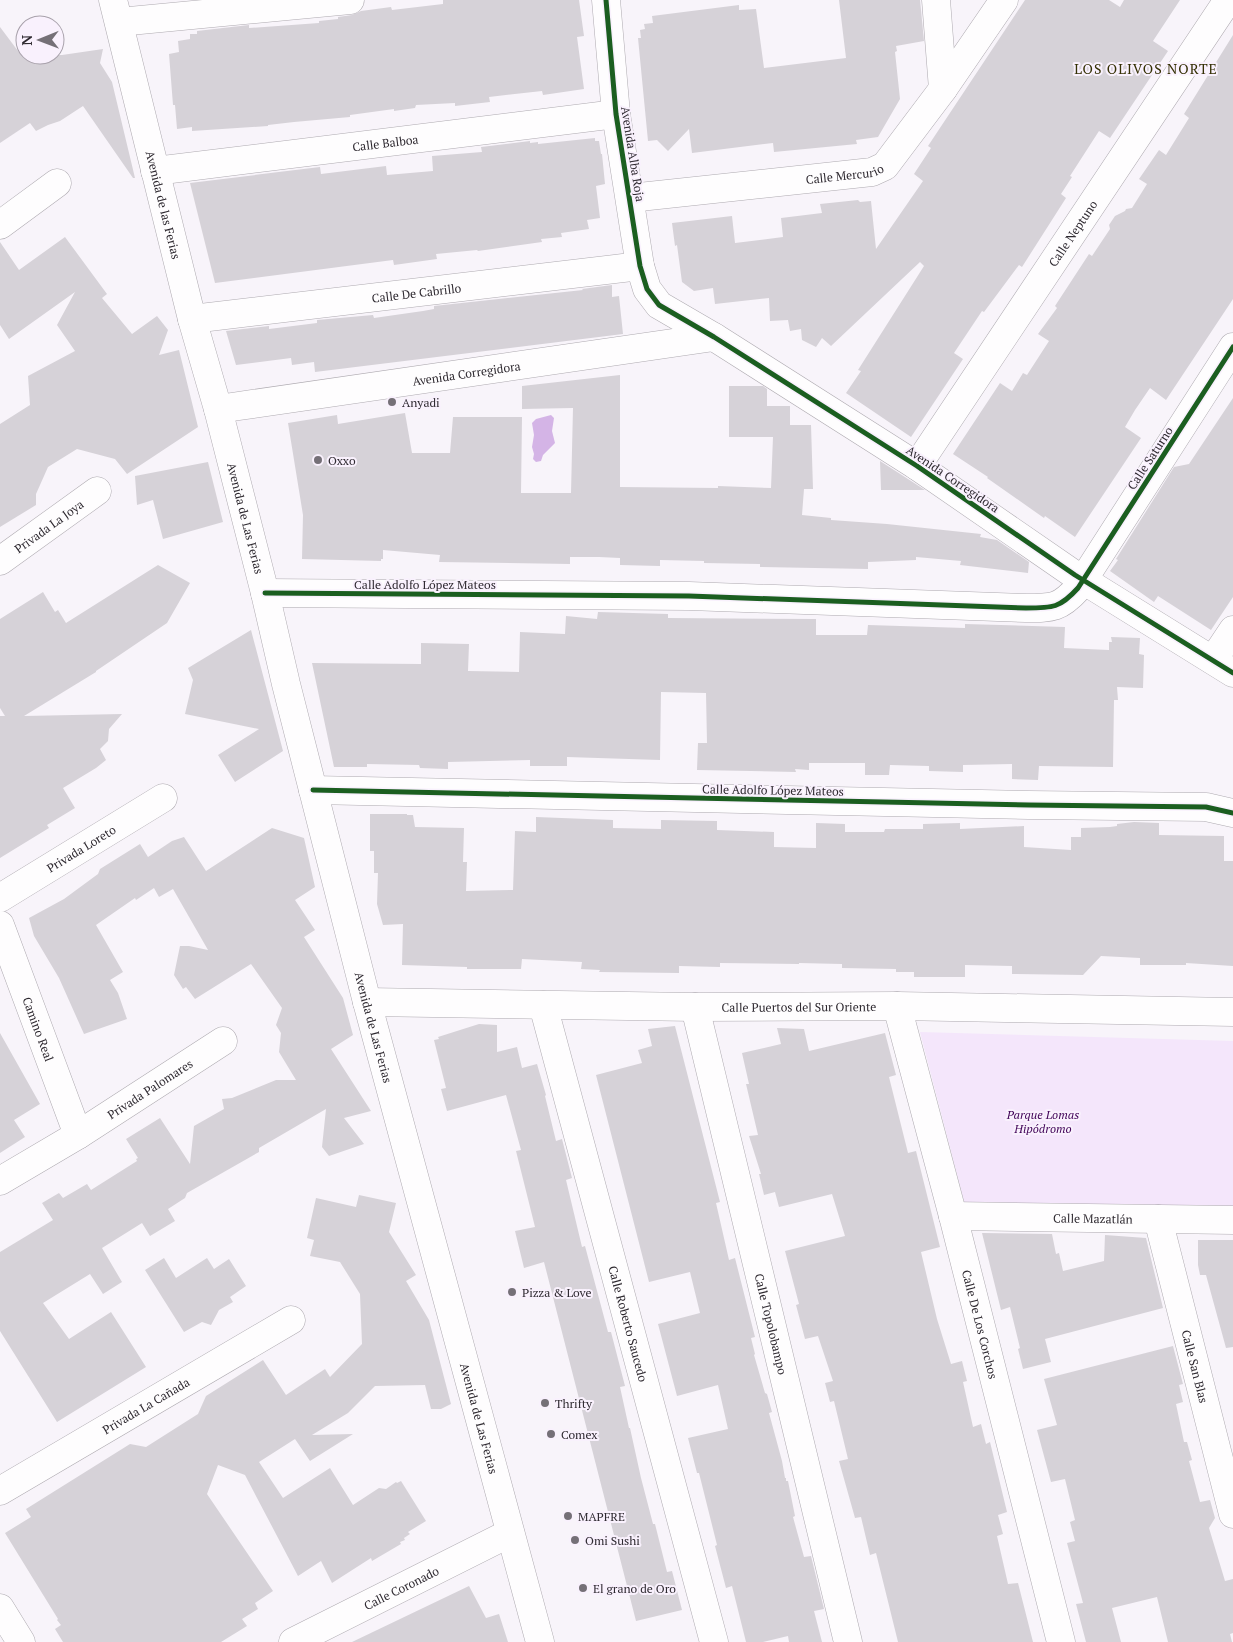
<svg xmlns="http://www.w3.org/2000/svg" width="1233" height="1642" viewBox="0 0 1233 1642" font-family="'PT Serif',serif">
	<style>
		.green { fill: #f4e6fb }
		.water { fill: #d4b4e6 }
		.building { fill: #d6d2d8 }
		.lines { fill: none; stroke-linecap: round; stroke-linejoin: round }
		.street-casing { stroke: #aeaab0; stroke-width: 29 }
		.secondary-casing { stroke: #aeaab0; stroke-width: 29 }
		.street { stroke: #fefdfe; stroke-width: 28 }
		.secondary { stroke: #fefdfe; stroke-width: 28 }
		.cycleway-casing { stroke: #f9f1fd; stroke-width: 8 }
		.cycleway { stroke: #1b5e20; stroke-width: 5 }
		.poi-dot { fill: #757077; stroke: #f9f1fd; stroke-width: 2 }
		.labels { text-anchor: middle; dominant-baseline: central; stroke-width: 4; stroke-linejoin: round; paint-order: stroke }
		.street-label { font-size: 12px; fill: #2e2930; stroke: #f9f1fd }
		.poi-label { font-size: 12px; fill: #2e2930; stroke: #f9f1fd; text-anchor: start }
		.park-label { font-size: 12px; font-style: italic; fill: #410458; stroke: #f9f1fd }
		.neighbourhood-label { font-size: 14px; letter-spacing: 1px; fill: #343004; stroke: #f9f1fd }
	</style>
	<rect width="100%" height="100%" fill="#f8f4fa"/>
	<path class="green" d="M920,1032l313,9v166l-268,-2z"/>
	<path class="water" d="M551,415l3,3 -2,13 3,12 -12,12 -2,6 -5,1 -3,-3 1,-5 -2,-7 2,-12 -2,-12 4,-4z"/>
	<path class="building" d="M443,0h136l5,36 -7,1 7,52 -41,6 -1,-4 -53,6 1,5 -35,4v-3l-39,2 -1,3 -21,3v-2l-44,6v2l-56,5 -26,3v1l-76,5v-4l-15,2 -2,-24h-2l-4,-51 10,-2 -1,-11 12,-2v-5h7v-3l52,-6v3l70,-5v-2l19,-2v-2l14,-2 9,-4 30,-4 1,3 51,-6z
		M839,0h81l4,41 -28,5 1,5 -2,1 5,47 -22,38 -22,3 1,4 -83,8 -1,-9 -81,10 -3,-24 -21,22 -11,-11 -9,1 -10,-103h3l-1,-8 5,-1 -1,-5 9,-1 -1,-7 87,-11v5l17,-1 8,59 82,-10z
		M1025,0h84l11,7 4,-7h56l-27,41 15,10 -58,87 -11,-7 -29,45 2,1 -11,17 5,4 -44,69 -3,-2 -35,47 -2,-1 -28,42 9,6 -52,78 -65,-44 15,-22 -3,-1 66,-104 -4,-4 -89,84 -9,-8 -6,9 -14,-7 -1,-11 -11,2 -2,-11 -18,1 -1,-23 -54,6 -2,-16 -19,3 -12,-9 -5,-37 -2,1 -3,-23 60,-7 3,27 48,-6 -2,-19 41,-5 -2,-9 38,-4 2,2 11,-1 5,48 47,-68 -9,-7 17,-26 -3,-2z
		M0,27l21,28h41l41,-6 -3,14 12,19 23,96h-2l-50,-72 -23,15 -12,4 -12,6 -6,-8 -30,20z
		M1233,35v264l-67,101 -16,-12 -15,22 -10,17 16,11 -66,99 -30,-21 -1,2 -57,-40 1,-1 -35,-23 47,-71 12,8 11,-18 4,2 22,-34 -11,-7 19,-26 -2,-2 34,-52 3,2 18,-27 -1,-4 6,-9 10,-5 1,-2 6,-1 15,-24 -8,-5 20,-29 7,5 23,-37 -5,-4z
		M595,138v3h4l2,13h1l3,30 -9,2 4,32 -13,2 2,9 -28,4 1,4 -21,2 1,3 -64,9 -1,-1 -41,4 1,5 -43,6 -1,-5 -178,23 -25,-100 130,-16 1,7 65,-8 1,9 46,-4 -1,-15 50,-4 -1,-5 49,-6v2l8,-1v2z
		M65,237l42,57 -5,4 30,36 25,-18 11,14 -9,25 20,-5 19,77 -71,47 -12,-15 -38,-10 -29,18 -12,27v11l-36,22v-103l30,-19 -2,-29 47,-25 -18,-26 18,-33 -66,47 -9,-14v-83l19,28z
		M612,285v12l7,-1 4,38 -308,38 -1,-10 -22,3 -1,-7 -55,7 -10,-34 43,-5v3l48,-6v-3l56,-5 1,3 49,-7 11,-2v-3l149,-16 -1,-1z
		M620,375v112l98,1v-2l53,2 2,-51h-44v-51h34l4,3v17h23v19h21l2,64h-9l-2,26 29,3v2l56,4 94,10 -1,3 17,3 32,22 -1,11 -68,-8 1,-4 -45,-4v3l-48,2v7l-108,-2v-3l-56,-1v-2l-44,-1v6l-40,-1v-7l-21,-1h-29v7l-131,-2 1,-7 -57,-5v9h-2v2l-79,-2 1,-44 -15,-92 49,-8 1,9 67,-11 7,40h38l3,-36h69l-1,76h50l2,-85 -51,1v-23z
		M1233,398v199l-22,33 -53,-34 -4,6 -44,-31 8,-11 -2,-1 58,-92 15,-3z
		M880,461l28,18 17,11h-44z
		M208,462l15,60 -60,17 -10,-39 -16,5 -2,-29z
		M158,565l32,18 -23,40 -71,48v1l-72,44 98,-2 -13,15 -1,12 -8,8 6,11 -10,8 -33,20 12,20 -28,17 2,3 -49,30v-142h5l-5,-8v-89l43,-27 12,20 3,-2 8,13z
		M598,612l70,2v4l148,1v16h51l1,-10 97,3v-4l100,3 -1,21 45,2v-8h3l-1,-5 29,1 -1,16 5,1 -1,33 -26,-1 1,13h-4l-1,67 -74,-1 -1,14 -26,-1v-15l-49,1v7l-34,-1v-5l-39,-1 -1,10h-24v-12h-56v7l-14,-1 1,3 -99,-2 1,-27h9l-1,-50 -45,-1 -1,68 -93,-3v9h-37v-6l-82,2v7l-28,-1 -1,-3 -52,-1v3h-33l-22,-104 109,1v-21l48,1 -1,27 51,1 1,-40 45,2 1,-18 31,3z
		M251,630l32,121 -48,31 -17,-27 41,-26 -74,-15 8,-34 -5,-12z
		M370,814h37v1h6l2,12 49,1 -1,34h4l-1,29 47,-1 2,-59 21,1v-15l77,3v8l48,1v-9l56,1v9l57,2v15l42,1v-25l29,1v8h39l1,-3h38v-5l37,-1v6l64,-3v21l47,3v-13h10v-9l29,-1 7,-1v-2l17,-2 25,1v12l65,1v25h9v105l-47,-3v2h-46v-7l-39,-2 -18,19 -71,-1v-8l-47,-1v12h-51v-5h-18v-3l-54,-1v-4l-43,-1v1l-79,-1v4l-41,-1v7l-80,-1 1,-2 -19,-1 1,-7 -60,-3 -1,10h-54v-2l-65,-2 1,-41 -20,1 -6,-21 1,-31h-4v-22h-4z
		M272,828l32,10 11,49 -20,13 20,30 -11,7 39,61 10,37 -22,14 40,62 -27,7 20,26 -35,12 -7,-9 4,-38 -67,39v4l-72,41 -2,5 -17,11 7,12 -25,15 -8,-13 -40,25 20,34 -19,12 -13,-20 -47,29 26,36 42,-27 35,55 -89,55 -57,-91v-79l53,-32 -11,-17 17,-10 4,5 24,-14 4,6 46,-29 -1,-2 2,-1 -12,-19 34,-21 30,46 4,-38 30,-17 -2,-10 10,-1 44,-18h20l-17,-28 2,-19 -5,-8 6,-17 -31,-44 -56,35 -9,-12 -3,2 -9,-14 6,-29h9l19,4 -35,-61 -14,8 -5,-9 -18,12 -1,-2 -39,27 27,47 -13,8 8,13 9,26 -43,15 -25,-56 -25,-42 -5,-18 35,-19 34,-25 2,-5 40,-25 8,13 24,-16 12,-4 22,34z
		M479,1024l18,1v27l20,-5 5,21 15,-4 9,31 -1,1 11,45 6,-2 10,39 -6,2 16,67 3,-1 23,86h3l14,54 -5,1 9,41h1l11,50 12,46h2l12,48 5,-1 10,39 -46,11 -92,-359 -20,6 -9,-37 20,-4 -19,-76 5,-1 -15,-55 -59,16 -6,-22 5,-1 -12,-48 5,-1 -1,-2z
		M675,1026l45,176 -4,1 13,57 6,-2 20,79 -4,1 4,16 -1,1 11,38 2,1 5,18 -3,1 13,48 3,17h1v3h2l7,35 -2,1 11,40 7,-1 13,53 -10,2 8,31h-33l-1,-6 -25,6h-17l-14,-56 -6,2 -11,-42 2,-1 -18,-72h-2l-9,-35 40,-9 -10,-44 -41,11 -19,-72 42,-11 -10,-41 -41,10 -53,-207 46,-12 -4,-13 14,-4 -4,-17z
		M777,1028l27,1 5,22 76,-18 11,42 -7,2 19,76 8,-2 24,96 -19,5 16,67 14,45 11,-3 5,20 -4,1 10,45 8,-3 5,20 4,-2 17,70 -9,3 5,19 -6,2 11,48 10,-1 15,59h-135l-22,-89 -6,2 -9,-38 -6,1 -16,-57 9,-2 -14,-58 -4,1 -5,-19 8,-2 -15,-45 -13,3 -9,-34 3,-1 -14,-53 60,-15 -13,-42 -53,13 -4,-15 -11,3 -5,-21h2l-12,-38 9,-1 -12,-51h3l-7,-31 39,-9z
		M0,1033l40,71 -26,16 11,17 -25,16z
		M359,1195l37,8 -7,29 27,43 -10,6 23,39 22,84 -10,5h-10l-6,-24 -50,1 -27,27 -36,22 41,-1 -43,27 -15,-22 -36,23 24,36 47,-30 23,37 26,-17 7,1 10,-7 1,1 4,-2 25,40 -18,11 2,2 -6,4 1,2 -5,2 1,2 -29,17 -1,-3 -39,25 -11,-22 -23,15 -53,-101 -27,-10 -11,29 66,97 -18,12 3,6 -16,10 5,7 -26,16h-158l-8,-13 6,-4 -4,-5 1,-1 -53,-86 26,-16 -5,-8 104,-65 16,3 52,-33 8,-18 57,-36 23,35 39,-26 5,8 32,-33 -2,-50 -20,-32 -30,-6 4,-16 -7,-2 9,-40 40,9z
		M982,1233l70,1 4,20 3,-1 4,18 41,-10 1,-26 41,3 17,70 -118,31 6,23 -28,7 -5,-20 2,-1 -10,-41 -9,3z
		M1198,1240h35v107l-7,1 -20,-73h-6l-2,-10z
		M164,1258l12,20 31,-20 7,11 15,-10 17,27 -16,11 3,5 -14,8 -8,15 -9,-3 -18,10 -39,-62z
		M1173,1346l10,38 -4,1 4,17 -7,2 8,38h3l5,18 -3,1 11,41 10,-2 5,18 -6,10 16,53 8,-2v54l-3,1 2,8h-64l-11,-45 -45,11 9,34h-35l-10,-38 7,-1 -16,-60 8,-2 -5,-19 5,-2 -10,-41 -14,3 -14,-52 20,-5 -13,-46z
		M469,1586l17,32 13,-4 9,28h-156z"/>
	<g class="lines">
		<defs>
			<g id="street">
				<path d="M936,0l7,89"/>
				<path id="s1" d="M155,171l461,-57"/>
				<path id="s2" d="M630,198l242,-26 13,-6 58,-77 61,-89"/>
				<path d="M0,225l57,-42"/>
				<path id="s3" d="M192,319l448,-53"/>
				<path id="s4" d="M218,409l496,-72"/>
				<path id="s5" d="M917,466l311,-466"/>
				<path id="s6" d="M0,561l97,-70"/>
				<path d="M265,593l424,3 337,12c27,0 34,0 52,-20l155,-241"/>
				<path d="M1213,660l20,-30"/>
				<path d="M313,790l716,15 177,2 27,6"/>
				<path id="s7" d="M0,898l163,-100"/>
				<path id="s8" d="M0,925l78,210"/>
				<path id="s9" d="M367,1002l328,5 202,-1 336,6"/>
				<path id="s10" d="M543,1005l171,637"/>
				<path id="s11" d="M897,1006l56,210 108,426"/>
				<path id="s12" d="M695,1007l153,635"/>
				<path id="s13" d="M0,1181l78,-46 145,-94"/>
				<path id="s14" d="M953,1216l280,4"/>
				<path id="s15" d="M1158,1219l75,295"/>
				<path id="s16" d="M0,1491l291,-171"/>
				<path id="s17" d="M293,1642l217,-109"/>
			</g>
			<g id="secondary">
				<path id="s18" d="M113,0l79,319 26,90 47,184 21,91 81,318 173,640"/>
				<path d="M606,0l10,114 24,152 7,23 12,16 55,32 203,129 158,109 158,98"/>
				<path d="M119,22l231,-22"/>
				<path d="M0,1608l21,34"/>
			</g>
		</defs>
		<use href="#street" class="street-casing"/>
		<use href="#secondary" class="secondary-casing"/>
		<use href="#street" class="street"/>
		<use href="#secondary" class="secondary"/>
		<defs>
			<path id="cycleway" d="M606,0l10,114 24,152 7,23 12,16 55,32 203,129 158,109 158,98
				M265,593l424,3 337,12c27,0 34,0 52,-20l155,-241
				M313,790l716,15 177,2 27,6"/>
		</defs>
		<use href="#cycleway" class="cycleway-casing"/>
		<use href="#cycleway" class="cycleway"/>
	</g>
	<g class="poi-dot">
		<circle cx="392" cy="402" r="5"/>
		<circle cx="318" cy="460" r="5"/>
		<circle cx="512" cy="1292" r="5"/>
		<circle cx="545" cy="1403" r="5"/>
		<circle cx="551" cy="1434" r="5"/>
		<circle cx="568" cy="1516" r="5"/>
		<circle cx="575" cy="1540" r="5"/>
		<circle cx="583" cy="1588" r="5"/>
	</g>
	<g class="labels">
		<g class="street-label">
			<text stroke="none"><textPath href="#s1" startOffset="232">Calle Balboa</textPath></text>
			<text transform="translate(633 154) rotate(81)">Avenida Alba Roja</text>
			<text stroke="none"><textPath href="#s2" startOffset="216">Calle Mercurio</textPath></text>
			<text stroke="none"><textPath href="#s18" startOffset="211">Avenida de las Ferias</textPath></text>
			<text stroke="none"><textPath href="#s5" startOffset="280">Calle Neptuno</textPath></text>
			<text stroke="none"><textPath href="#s3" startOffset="226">Calle De Cabrillo</textPath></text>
			<text stroke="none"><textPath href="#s4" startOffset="251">Avenida Corregidora</textPath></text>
			<text transform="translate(1150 458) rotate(-57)">Calle Saturno</text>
			<text transform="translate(953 479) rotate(34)">Avenida Corregidora</text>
			<text stroke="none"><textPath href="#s18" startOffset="535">Avenida de Las Ferias</textPath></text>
			<text stroke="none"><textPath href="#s6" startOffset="60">Privada La Joya</textPath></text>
			<text x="425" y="584">Calle Adolfo López Mateos</text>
			<text transform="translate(773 790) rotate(1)">Calle Adolfo López Mateos</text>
			<text stroke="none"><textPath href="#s7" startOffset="95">Privada Loreto</textPath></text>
			<text stroke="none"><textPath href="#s9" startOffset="432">Calle Puertos del Sur Oriente</textPath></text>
			<text stroke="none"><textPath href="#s18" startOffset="1060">Avenida de Las Ferias</textPath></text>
			<text stroke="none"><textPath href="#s8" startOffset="111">Camino Real</textPath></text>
			<text stroke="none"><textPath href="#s13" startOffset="176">Privada Palomares</textPath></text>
			<text stroke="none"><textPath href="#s14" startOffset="140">Calle Mazatlán</textPath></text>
			<text stroke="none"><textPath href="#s10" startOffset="330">Calle Roberto Saucedo</textPath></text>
			<text stroke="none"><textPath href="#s11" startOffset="329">Calle De Los Corchos</textPath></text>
			<text stroke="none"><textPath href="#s12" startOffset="326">Calle Topolobampo</textPath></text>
			<text stroke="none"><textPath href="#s15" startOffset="152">Calle San Blas</textPath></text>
			<text stroke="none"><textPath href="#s16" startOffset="169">Privada La Cañada</textPath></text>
			<text stroke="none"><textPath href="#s18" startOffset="1465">Avenida de Las Ferias</textPath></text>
			<text stroke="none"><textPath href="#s17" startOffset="121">Calle Coronado</textPath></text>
		</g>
		<g class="poi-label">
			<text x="402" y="402">Anyadi</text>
			<text x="328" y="460">Oxxo</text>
			<text x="522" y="1292">Pizza &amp; Love</text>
			<text x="555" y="1403">Thrifty</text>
			<text x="561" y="1434">Comex</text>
			<text x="578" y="1516">MAPFRE</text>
			<text x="585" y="1540">Omi Sushi</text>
			<text x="593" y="1588">El grano de Oro</text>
		</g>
		<g class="park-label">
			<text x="1043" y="1114">Parque Lomas<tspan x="1043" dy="14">Hipódromo</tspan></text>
		</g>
		<g class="neighbourhood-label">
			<text x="1146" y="68">LOS OLIVOS NORTE</text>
		</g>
	</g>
	<g transform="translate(40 40) rotate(269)"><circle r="24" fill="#f9f1fd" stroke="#a8a1ab"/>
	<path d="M0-4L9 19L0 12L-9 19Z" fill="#757077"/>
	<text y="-8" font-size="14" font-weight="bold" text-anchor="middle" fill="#2e2930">N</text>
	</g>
</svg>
